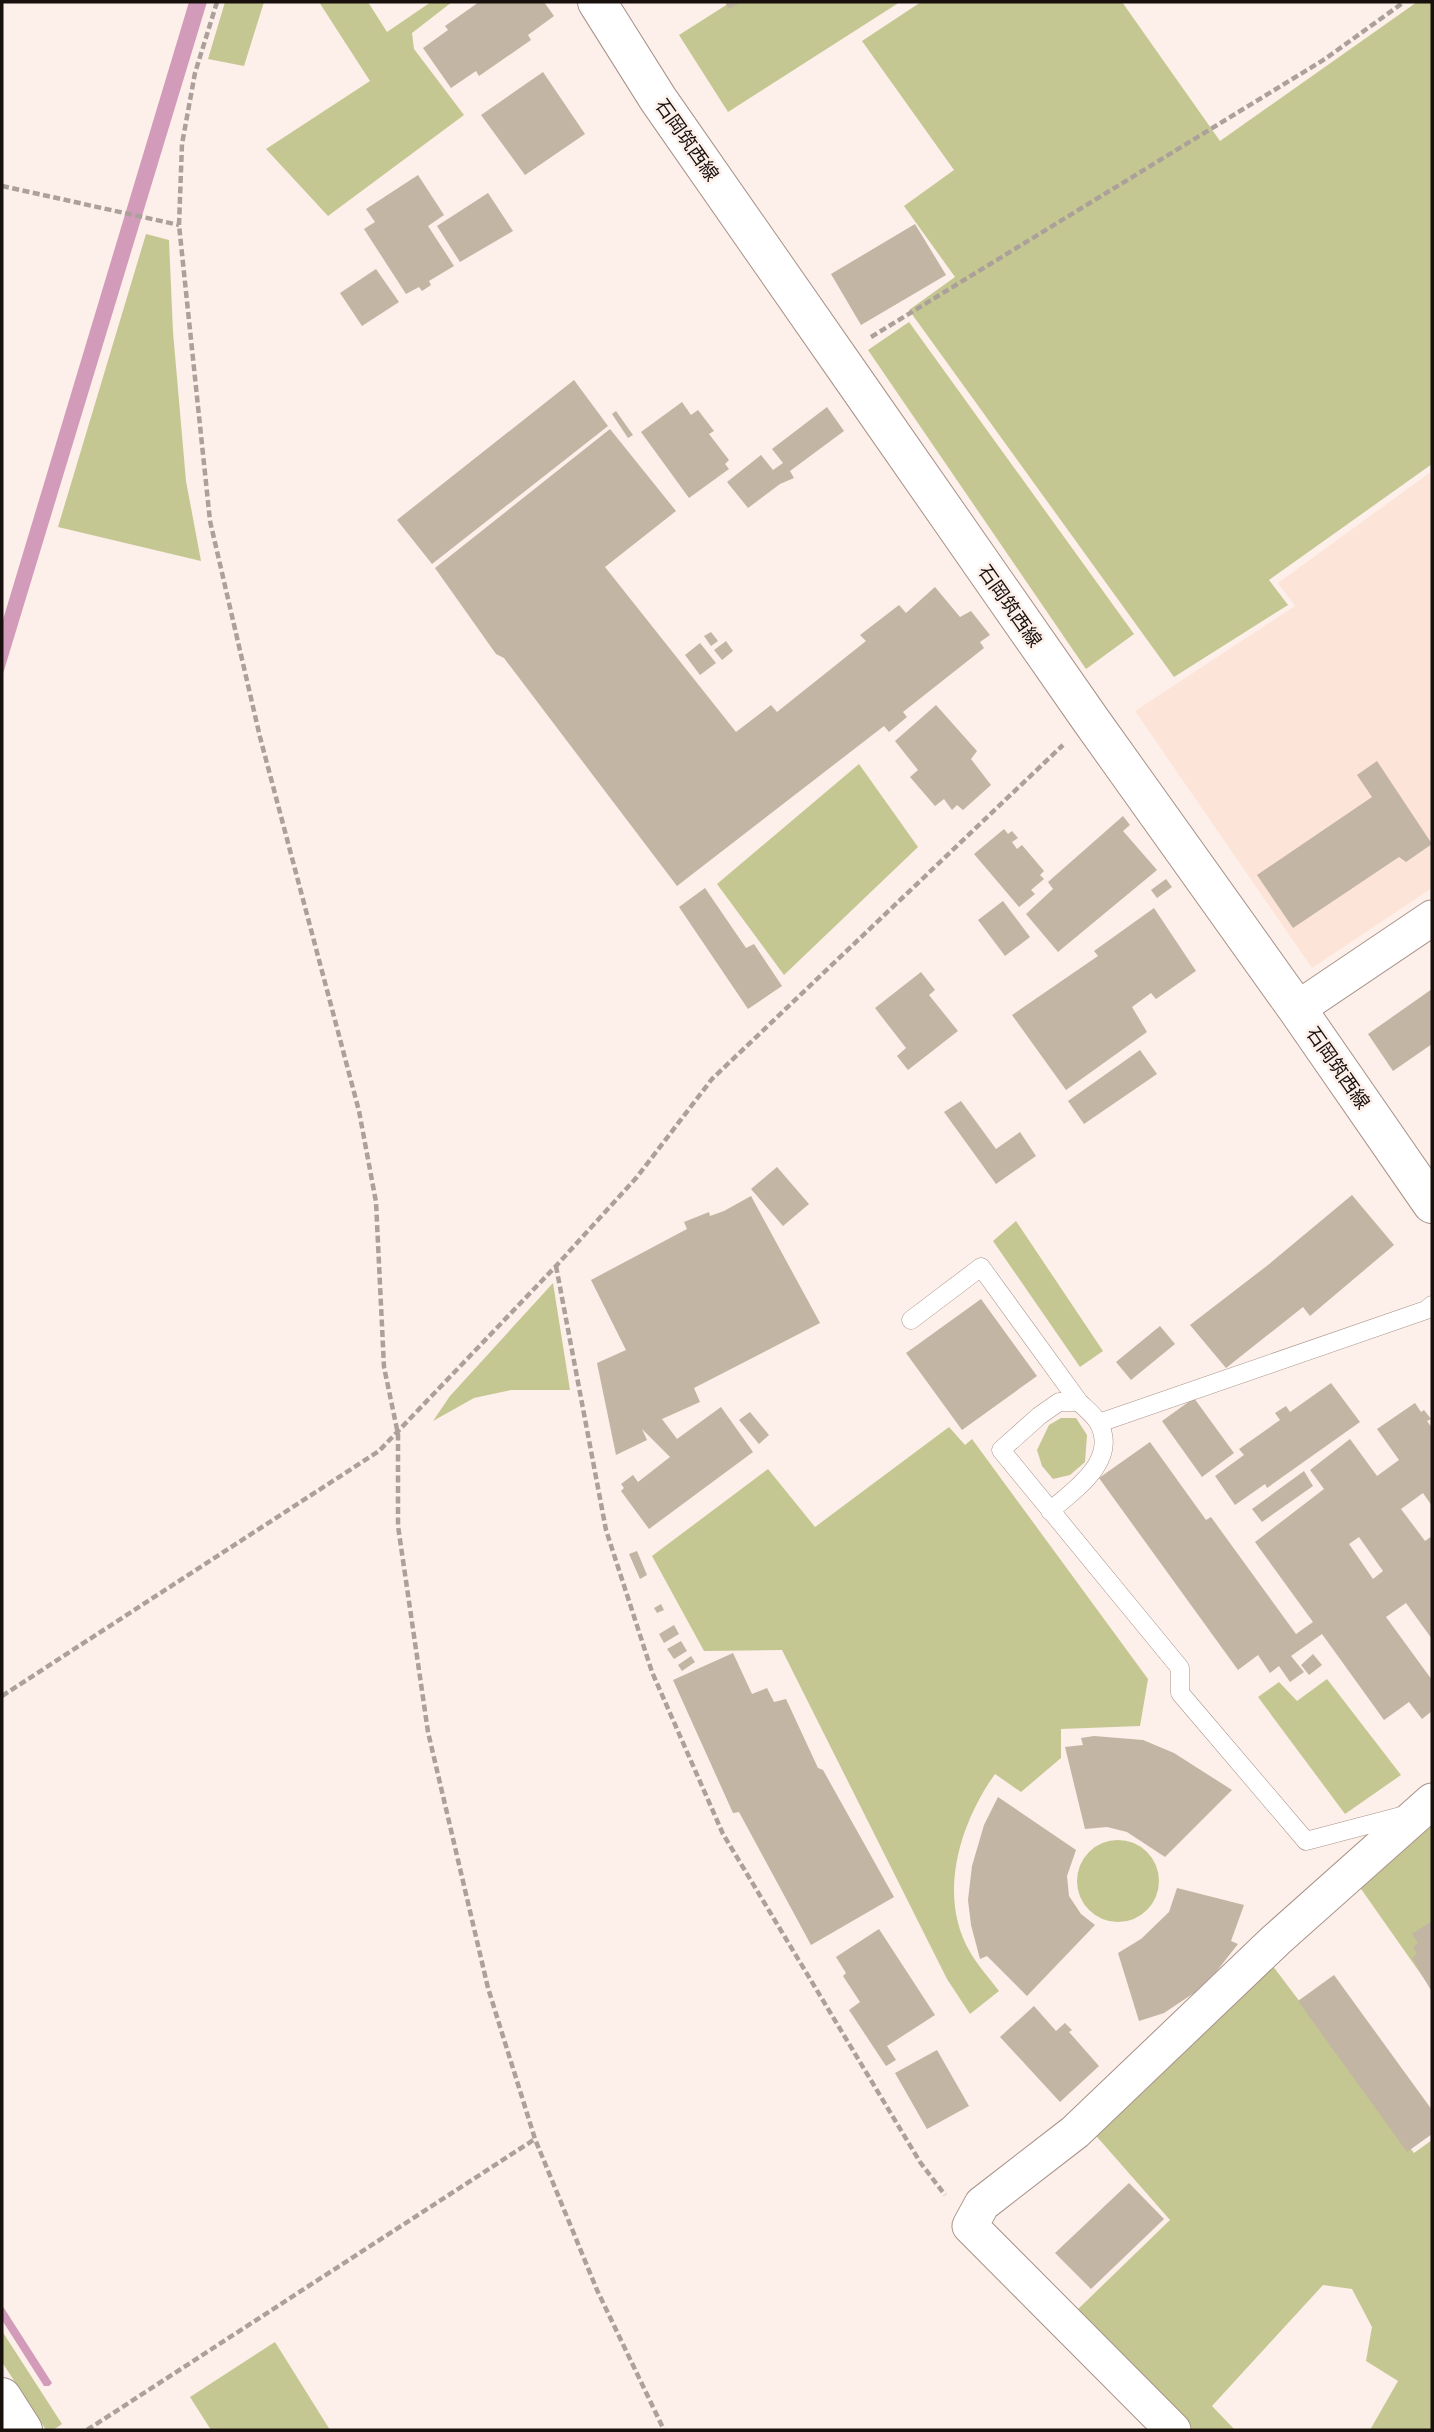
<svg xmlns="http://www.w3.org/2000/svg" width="1434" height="2432" viewBox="0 0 1434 2432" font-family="Helvetica,'Noto Sans JP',sans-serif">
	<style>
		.built { fill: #fde4d8 }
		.green { fill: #c5c792 }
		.water { fill: #d29bba }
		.building { fill: #c2b5a3; fill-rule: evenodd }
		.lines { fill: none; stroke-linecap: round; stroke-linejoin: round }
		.service-casing { stroke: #a89389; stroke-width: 19 }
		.minor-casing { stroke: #a89389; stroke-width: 37 }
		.tertiary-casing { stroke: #a89389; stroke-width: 40 }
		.primary-casing { stroke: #a89389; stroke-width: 40 }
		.path { stroke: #aca09b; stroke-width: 4.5; stroke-dasharray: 7 3.5; stroke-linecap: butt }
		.service { stroke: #fff; stroke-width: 18 }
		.minor { stroke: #fff; stroke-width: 35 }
		.tertiary { stroke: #fff; stroke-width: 38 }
		.primary { stroke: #fff; stroke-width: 38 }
		.labels { text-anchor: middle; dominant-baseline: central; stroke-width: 5; stroke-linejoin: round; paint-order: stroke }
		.street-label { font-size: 19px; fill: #18100c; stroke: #fdefe9 }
	</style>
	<rect width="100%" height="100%" fill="#fdefe9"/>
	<path class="built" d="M1432,471v417l-120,80 -177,-257 160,-105 -17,-23z"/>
	<path class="green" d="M225,2h39l-20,64 -36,-7z
		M319,2h49l19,30 44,-30h21l-40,31 2,16 50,66 -136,101 -62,-67 104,-68z
		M731,2h169l-172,110 -49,-77z
		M921,2h201l98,139 197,-139h15v462l-163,116 19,25 -114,72 -265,-367 46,-33 -51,-71 50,-36 -92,-129z
		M146,234l23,6 4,92 13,149 15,80 -143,-34z
		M909,322l225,312 -48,35 -218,-319z
		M859,764l59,83 -134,128 -67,-91z
		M1016,1221l87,130 -23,16 -87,-126z
		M553,1283l17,107h-59l-37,8 -41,23 17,-25z
		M1061,1418h15l11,17 -2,27 -15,13 -17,4 -11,-13 -5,-16 12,-25z
		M949,1427l16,18 7,-6 176,240 -8,47 -79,3v29l-40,34 -26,-18c-35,49 -58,122 -25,178 8,14 20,27 29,39l-29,23 -23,-35 -165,-329 -78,1 -52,-95 116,-87 47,58z
		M1327,1679l74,96 -56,39 -87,-117 21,-15 18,19z
		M1432,1822v168l-73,-104z
		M1077 1881a41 41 0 1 1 82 0a41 41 0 1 1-82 0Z
		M1266,1957l148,196 18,-13v290h-62l28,-49 -32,-20 6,-34 -20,-38 -29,-4 -111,121 23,24h-47l-114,-117 96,-93 -79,-90z
		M2,2331l60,93 -9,6h-7l-44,-68z
		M275,2342l55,88h-119l-21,-33z"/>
	<path class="water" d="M189,2h18l-205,675v-54z
		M2,2305l50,78 -3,3h-5l-42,-66z"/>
	<path class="building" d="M479,2h65l10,14 -26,19 3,5 -52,36 -3,-5 -25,17 -28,-40 25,-18 -3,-4z
		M725,2h16l-12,7z
		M543,72l42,62 -60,41 -44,-60z
		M418,175l26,40 -16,11 26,40 -25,15 2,4 -9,6 -3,-4 -13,7 -42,-65 11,-7 -9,-13z
		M488,193l25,38 -53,31 -23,-36z
		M915,224l31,51 -85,50 -30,-51z
		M376,269l23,33 -37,24 -22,-33z
		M574,380l34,46 -176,138 -35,-44z
		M682,402l9,13 7,-5 16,21 -5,3 20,26 -4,4 4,5 -40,29 -48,-66z
		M827,407l17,24 -54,40 4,7 -14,6 -32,24 -21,-26 34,-27 12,15 10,-7 -11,-14z
		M616,411l17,24 -5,3 -16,-24z
		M610,429l66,82 -71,56 131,165 35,-27 6,7 89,-71 -6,-6 39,-30 7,8 29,-26 25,30 11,-6 19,24 -10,7 4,6 -81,64 4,5 -18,15 -5,-6 -207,160 -173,-228 -8,-4 -61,-86z
		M711,632l7,9 -7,5 -7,-10z
		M726,641l7,10 -11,9 -8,-10z
		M700,643l16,20 -16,12 -15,-20z
		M936,705l41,46 -6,8 20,26 -28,25 -6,-5 -5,5 -8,-11 -9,7 -25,-29 8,-7 -23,-29z
		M1377,761l55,83 -26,18 -7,-5 -106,71 -36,-53 115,-78 -15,-22z
		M1123,816l7,9 -7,6 34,39 -99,82 -32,-38 27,-25 -5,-7z
		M1004,829l4,5 4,-3 6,7 -6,4 5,7 5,-4 22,26 -4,4 4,4 -13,11 4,4 -16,13 -45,-53z
		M1166,879l6,8 -15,11 -6,-8z
		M705,888l41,60 8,-4 28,42 -34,23 -69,-102z
		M1003,901l27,36 -25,19 -27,-36z
		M1154,908l42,63 -40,28 -5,-6 -19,14 15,25 -81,58 -54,-75 86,-59 -4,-5z
		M921,972l14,18 -6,5 29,36 -50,39 -11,-14 9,-8 -31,-40z
		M1432,989v55l-39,27 -25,-37z
		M1140,1050l17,24 -73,50 -16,-23z
		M961,1101l35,48 24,-17 16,24 -40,28 -52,-72z
		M777,1167l32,37 -26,22 -32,-37z
		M1352,1195l42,50 -84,71 -7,-9 -77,61 -36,-43 78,-60z
		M751,1196l69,127 -126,65 6,14 -38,17 15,20 44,-32 32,45 -104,77 -28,-38 3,-3 -3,-4 12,-9 5,7 32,-25 -28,-28 5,11 -31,15 -19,-92 29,-13 -35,-70 96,-51 -3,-7 25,-10 1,4 14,-5z
		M981,1299l56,77 -75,54 -56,-77z
		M1160,1326l15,18 -44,36 -15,-18z
		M1331,1383l29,39 -93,66 -2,-4 -30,21 -20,-29 29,-21 -5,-6 41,-29 -5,-7 11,-7 4,6z
		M1194,1398l40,55 -32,24 -40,-56z
		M1415,1403l6,9 3,-2 7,9 -4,2 5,7v78l-9,-13 -22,16 24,32 7,-5v103l-26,-36 -20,14 46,63v31l-10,8 -13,-17 -25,18 -62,-86 -31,22 13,16 -14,10 -11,-16 -9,7 -12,-18 -20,15 -139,-192 51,-36 56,78 5,-3 85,117 17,-12 -58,-80 69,-53 -14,-19 40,-31 27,37 22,-16 -22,-31zM1359,1537l24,34 -10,8 -24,-35z
		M750,1412l19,23 -10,9 -20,-24z
		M1304,1471l9,15 -51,36 -10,-13z
		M637,1551l10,24 -7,4 -11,-25z
		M661,1604l3,6 -7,3 -3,-5z
		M674,1625l5,9 -15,9 -5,-9z
		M681,1641l6,10 -13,8 -7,-10z
		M733,1653l19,41 15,-6 7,14 12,-3 32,69 5,2 71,127 -83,48 -72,-133 -6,1 -60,-133z
		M1313,1654l9,11 -13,10 -8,-10z
		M691,1656l4,6 -13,9 -4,-6z
		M1094,1736l49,4 31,13 58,37 -67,67 -38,-25 -20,-5 -22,2 -20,-82 18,-2 -2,-7z
		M998,1797l78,53 -9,26 2,20 12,18 14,11 -68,71 -40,-40 -7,3 -9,-34 -3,-25 4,-34 12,-41z
		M1177,1888l67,17 -13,36 7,3 -22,28 -22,21 -30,20 -25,8 -21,-68 23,-14 28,-27z
		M1432,1921v71l-20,-34 5,-4 -4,-7 5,-4 -6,-9z
		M879,1929l56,86 -48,31 9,14 -10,6 -37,-56 11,-8 -17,-26 3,-3 -10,-16z
		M1334,1975l98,135v24l-25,18 -109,-151z
		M1034,2006l22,25 9,-8 7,7 -3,2 30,34 -39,36 -60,-65z
		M937,2050l32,56 -42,23 -32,-56z
		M1129,2183l35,36 -73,70 -36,-36z"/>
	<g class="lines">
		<defs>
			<path id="service" d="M911,1320l70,-53 98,135
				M1099,1423l327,-113 6,-5
				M1050,1511c24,-21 70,-51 48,-89 -4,-7 -13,-14 -19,-20h-20l-20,14 -38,34 179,218v25l126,148 99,-26"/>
			<path id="minor" d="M1297,1009l135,-91
				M1173,2430l-203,-204 12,-22 93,-72 201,-192 156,-139"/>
			<path id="tertiary" d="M2,2397l21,33"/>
			<path id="primary" d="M597,2l61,97 200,287 232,333 207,290 135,195"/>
		</defs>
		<use href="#service" class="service-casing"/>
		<use href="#minor" class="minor-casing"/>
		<use href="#tertiary" class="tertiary-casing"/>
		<use href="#primary" class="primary-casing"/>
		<path class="path" d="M217,2l-22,71 -13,71 -3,81 31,296 50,216 99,374 17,91 8,165 14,67v92l30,206 60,256 47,151 62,151 67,140
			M2,186l177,39
			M871,337l454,-278 79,-57
			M556,1266l50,264 46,142 71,162 197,328 25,33
			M2,1696l377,-245 177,-185 81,-89 75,-98 351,-334
			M87,2430l448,-291"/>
		<use href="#service" class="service"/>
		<use href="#minor" class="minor"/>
		<use href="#tertiary" class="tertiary"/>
		<use href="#primary" class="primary"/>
	</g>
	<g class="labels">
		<g class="street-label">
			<text transform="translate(687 140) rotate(55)">石岡筑西線</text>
			<text transform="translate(1010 606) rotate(55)">石岡筑西線</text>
			<text transform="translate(1338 1068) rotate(55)">石岡筑西線</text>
		</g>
	</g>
	<rect width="1434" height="2432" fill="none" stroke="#18100c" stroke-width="7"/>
</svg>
